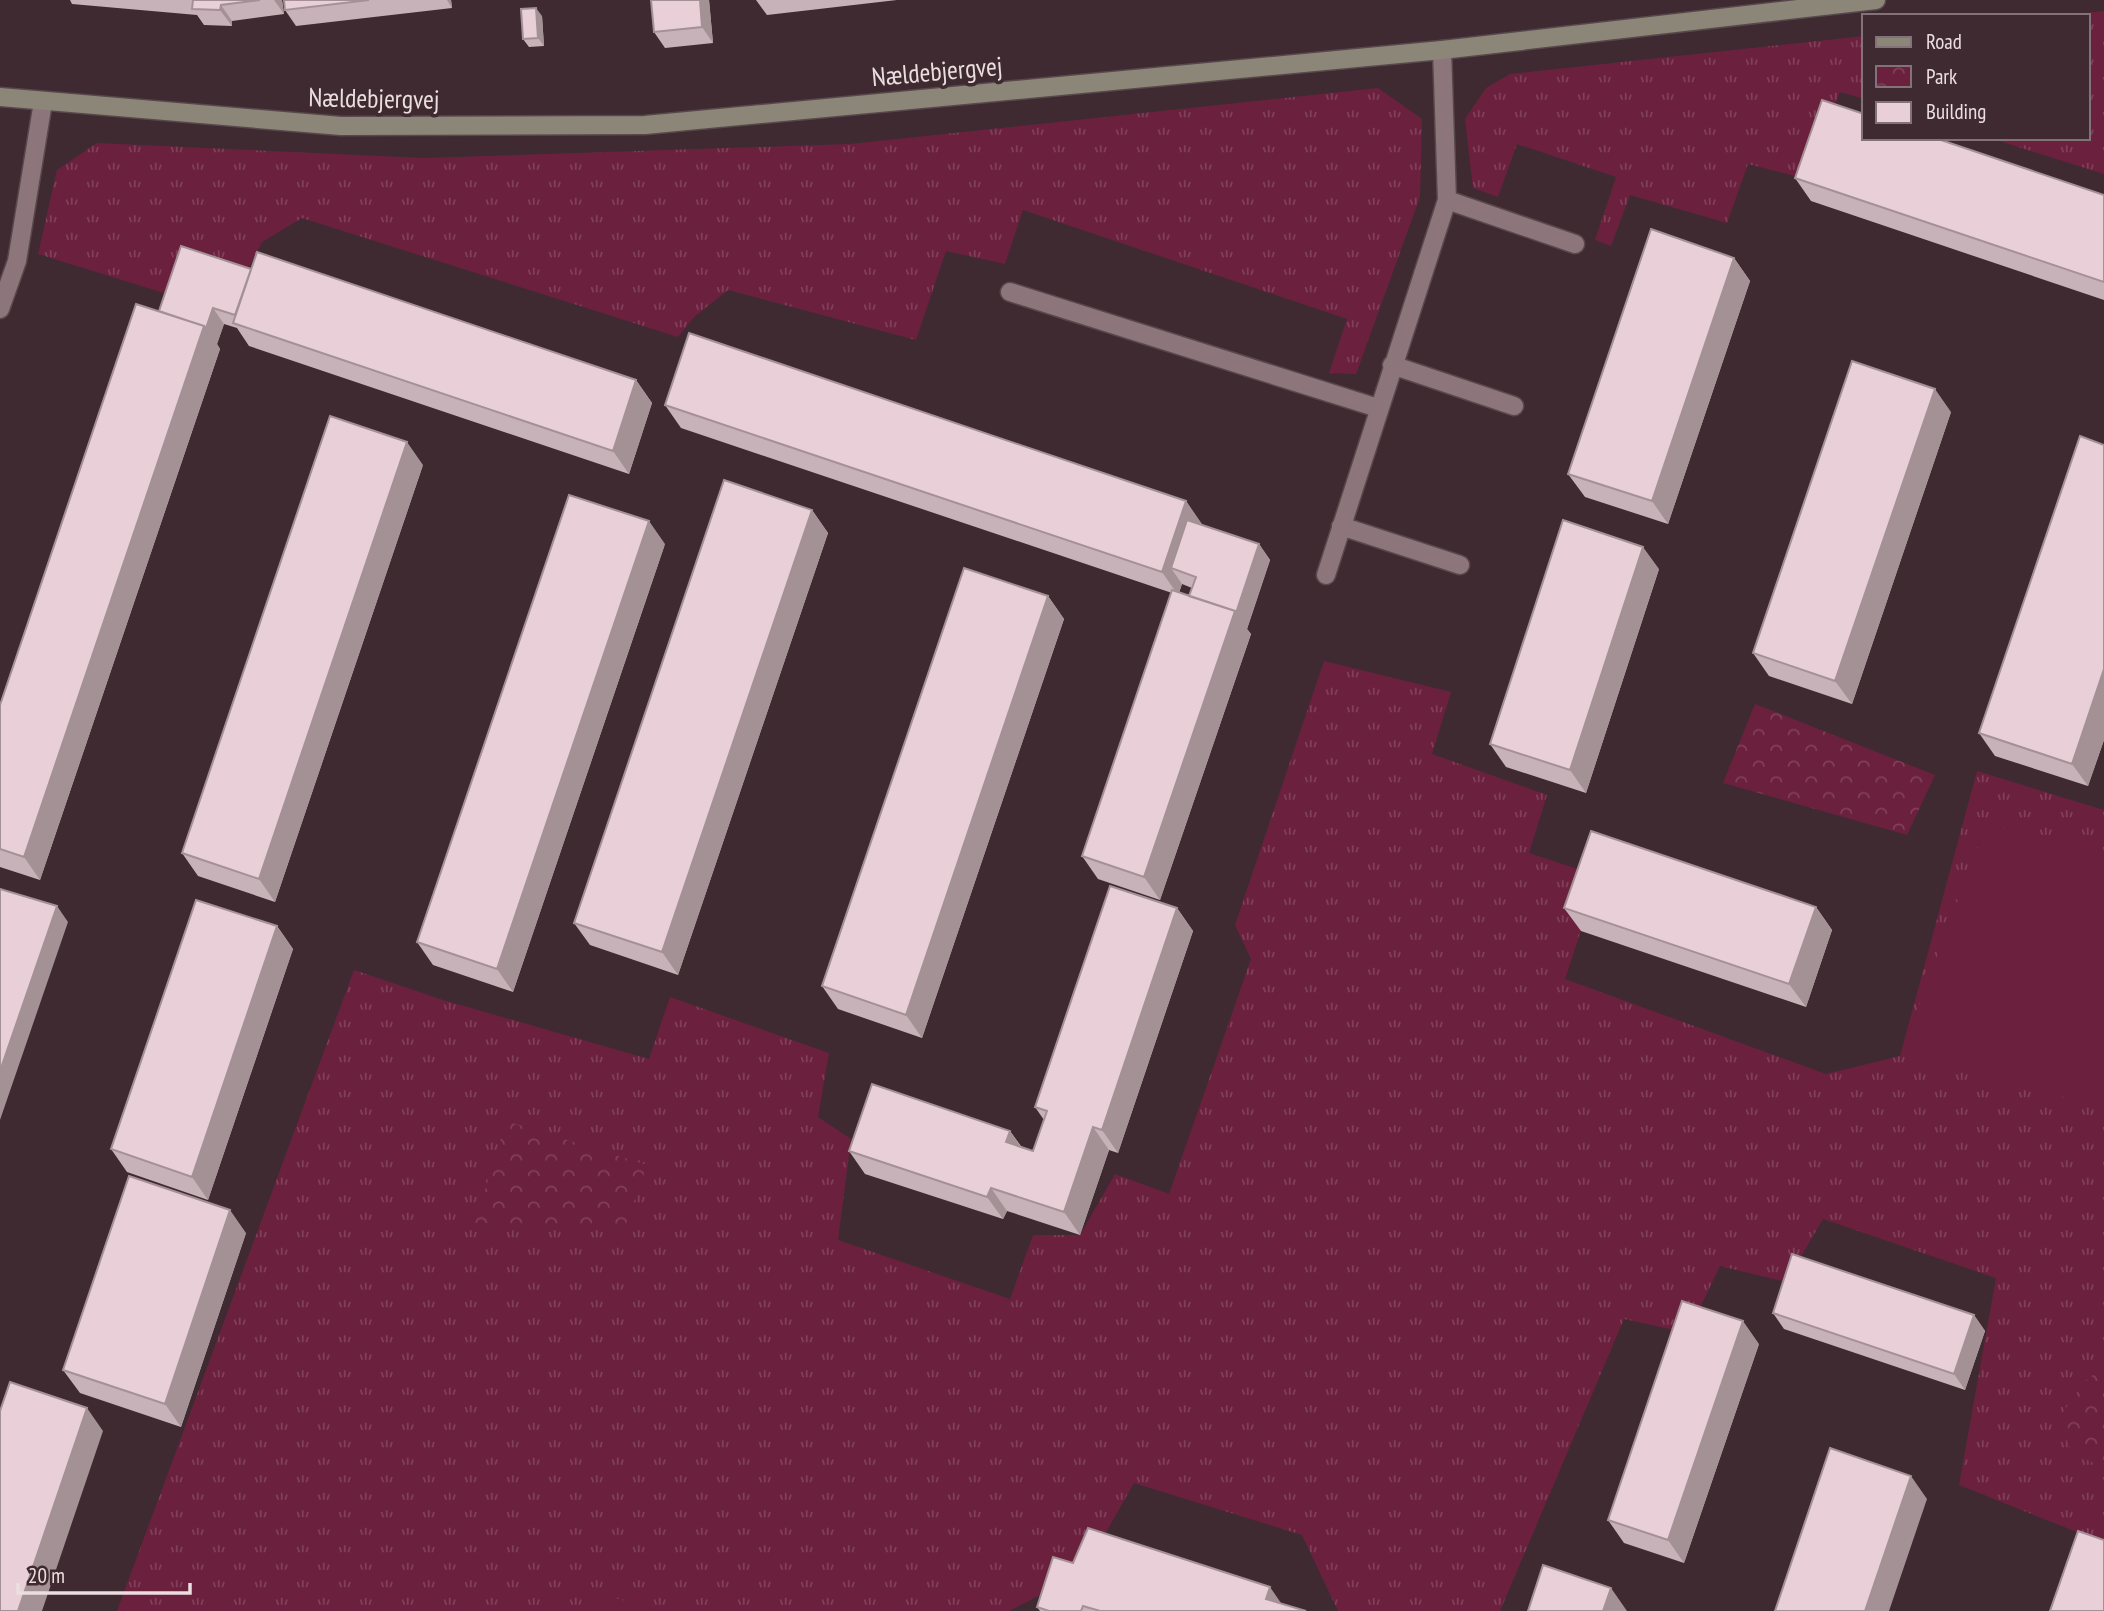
<svg xmlns="http://www.w3.org/2000/svg" width="2104" height="1611" viewBox="0 0 2104 1611" font-family="'PT Sans Narrow',sans-serif">
	<style>
		.grass { fill: url(#grass-tufts) }
		.park { fill: url(#park-crowns) }
		.garden { fill: #6b203e }
		.lines { fill: none; stroke-linecap: round; stroke-linejoin: round }
		.lane-casing { stroke: #58484c; stroke-width: 21 }
		.street-casing { stroke: #58484c; stroke-width: 21 }
		.secondary-casing { stroke: #58484c; stroke-width: 21 }
		.lane { stroke: #8d757c; stroke-width: 18 }
		.street { stroke: #8d757c; stroke-width: 18 }
		.secondary { stroke: #8b8678; stroke-width: 18 }
		.wall { fill: #c8b2b9; fill-rule: evenodd }
		.shaded-wall { fill: #a39196 }
		.building { fill: #e9cfd7; stroke: #a39196; stroke-width: 2 }
		.labels { text-anchor: middle; dominant-baseline: central; stroke-width: 7; stroke-linejoin: round; paint-order: stroke }
		.street-label { font-size: 26px; fill: #ebdee1; stroke: #3e2a30 }
	</style>
	<defs>
		<pattern id="grass-tufts" width="24" height="20" patternUnits="userSpaceOnUse" patternTransform="scale(1.75)"><rect width="24" height="20" fill="#6b203e"/><path d="M3 7l-1-3M5 7V3M7 7l1-3M15 17l-1-3M17 17v-4M19 17l1-3" fill="none" stroke="#80405a"/></pattern>
		<pattern id="park-crowns" width="20" height="18" patternUnits="userSpaceOnUse" patternTransform="scale(1.75)"><rect width="20" height="18" fill="#6b203e"/><path d="M2 6a3 3 0 1 1 6 0M12 15a3 3 0 1 1 6 0" fill="none" stroke="#80405a"/></pattern>
	</defs>
	<rect width="100%" height="100%" fill="#3e2a30"/>
	<path class="grass" d="M2104,11v163l-114,-36h98v-122h-29z
		M1864,36v63l-24,-7 -33,87 -59,-15 -21,59 -97,-28 -19,51 -16,-6 21,-63 -99,-33 -19,53 -25,-9 -8,-69 21,-31 24,-14z
		M1378,88l44,31 -2,78 -64,177 -27,-1 18,-54 -324,-109 -18,54 -59,-13 -30,89 -188,-50 -34,27 -16,20 -376,-119 -40,24 -17,33 -68,22 -139,-43 19,-84 40,-27 327,15 426,-14z
		M1324,661l127,31 -19,62 115,41 -18,58 70,23 -34,103 261,95 74,-18 77,-285 127,39v733l-145,-58 37,-207 -173,-59 -37,63 -66,-16 -32,67 -64,-14 -124,292h-162l-36,-76 -168,-52 -51,90 -74,38h-892l237,-641 89,30 206,59 21,-62 159,56 -11,64 33,22 -13,101 172,59 23,-64h47l35,-61 54,20 82,-235 -16,-34z"/>
	<path class="park" d="M1755,704l180,71 -28,60 -184,-52z
		M506,1121l141,44 -21,59 -151,-1z
		M2104,1367v100c-32,-12 -38,-17 -43,-52l24,-34z"/>
	<path class="garden" d="M1986,824l118,27v256l-204,-51z
		M585,1590l77,21h-83z"/>
	<g class="lines">
		<defs>
			<path id="lane" d="M1447,200l128,44
				M1010,292l368,116
				M1392,365l122,41
				M1341,526l119,39
				M1326,575l121,-375 -5,-150"/>
			<path id="street" d="M0,309l17,-48 26,-159"/>
			<path id="secondary" d="M0,97l341,29 304,-1 797,-75 434,-50"/>
		</defs>
		<use href="#lane" class="lane-casing"/>
		<use href="#street" class="street-casing"/>
		<use href="#secondary" class="secondary-casing"/>
		<use href="#lane" class="lane"/>
		<use href="#street" class="street"/>
		<use href="#secondary" class="secondary"/>
	</g>
	<path class="wall" d="M70,0h212l2,14 -52,7v5l-28,-1 -7,-10 -125,-11z
		M284,0h167l1,8 -156,18 -11,-16z
		M651,0h58l4,43 -48,5 -11,-16z
		M756,0h141l-130,15z
		M542,16l2,30 -15,1 -6,-8z
		M1795,178l309,17v105l-293,-99z
		M1734,258l16,23 -82,243 -83,-27 -17,-23z
		M251,269l385,111 16,23 -23,71 -380,-128 -12,-18 -13,-4 -7,20 3,5 -180,531 -40,-13v-162l159,-394z
		M665,405l521,96 16,24 57,19 11,16 -23,69 4,5 -91,266 -62,-21 -16,-23 90,-263 -491,-165zM1182,584l10,4 -3,8 -10,-3z
		M1951,412l-99,292 -83,-28 -16,-23z
		M2104,445v295l-16,46 -93,-30 -16,-23z
		M423,465l-148,437 -77,-26 -16,-23z
		M812,510l16,23 -150,442 -88,-30 -16,-22z
		M665,544l-152,448 -80,-27 -16,-23z
		M1659,569l-73,224 -80,-26 -16,-23z
		M1048,596l16,23 -142,419 -84,-29 -16,-23z
		M1816,907l16,23 -26,77 -225,-76 -17,-23z
		M1177,908l16,23 -75,222 -9,-3 -29,85 -73,-24 -4,8 -138,-45 -16,-23 161,-20 11,15 12,5 11,-31 -9,-13z
		M277,926l16,23 -85,251 -81,-28 -16,-23z
		M246,1233l-65,194 -101,-34 -17,-23z
		M1773,1313l201,2 11,16 -20,59 -181,-61z
		M1759,1344l-75,219 -60,-20 -16,-23z
		M1073,1563l208,40 25,8h-266l-3,-4z"/>
	<path class="shaded-wall" d="M274,0h8l2,14z
		M447,0h4l1,8z
		M700,0h9l4,43 -11,-16z
		M221,5l11,16v5l-12,-16z
		M536,8l6,8 2,30 -6,-8z
		M1734,258l16,23 -82,243 -16,-23z
		M213,308l11,16 -7,20 3,5 -180,531 -16,-23 180,-531z
		M636,380l16,23 -23,71 -16,-23z
		M1935,389l16,23 -99,292 -17,-23z
		M407,442l16,23 -148,437 -16,-23z
		M1186,501l16,23 -16,50 -15,-6 11,16 -4,11 -16,-23z
		M812,510l16,23 -150,442 -16,-23z
		M649,521l16,23 -152,448 -16,-23z
		M1259,544l11,16 -23,69 4,5 -91,266 -16,-23 91,-266z
		M1643,547l16,22 -73,224 -16,-23z
		M1048,596l16,23 -142,419 -16,-23z
		M2104,669v71l-16,46 -16,-22z
		M57,906l11,16 -68,198v-49z
		M1816,907l16,23 -26,77 -17,-23z
		M1177,908l16,23 -75,222 -16,-23z
		M277,926l16,23 -85,251 -16,-23z
		M1093,1127l16,23 -29,85 -16,-23z
		M1010,1131l16,23 -20,-12z
		M991,1188l16,23 -4,8 -16,-22z
		M230,1210l16,23 -65,194 -16,-23z
		M1974,1315l11,16 -20,59 -11,-16z
		M1743,1321l16,23 -75,219 -16,-23z
		M87,1408l16,23 -61,180h-24z
		M1911,1476l16,23 -38,112h-24z
		M1270,1587l11,16 -2,8 -13,-12z
		M1611,1588l16,23h-24z"/>
	<path class="building" d="M193,0h67l-39,5 -1,5 -28,-1z
		M284,0h85l-84,10z
		M651,0h49l2,27 -48,5z
		M536,8l2,30 -15,1 -2,-30z
		M1822,100l42,14v24h71l169,57v87l-309,-104z
		M1651,229l83,29 -82,243 -84,-27z
		M181,246l70,23 -16,46 -22,-7 -7,20 -2,-2 -45,-15z
		M257,252l379,128 -23,71 -380,-128z
		M136,304l68,22 -180,531 -24,-8v-144z
		M689,333l497,168 -24,71 -497,-167z
		M1852,361l83,28 -100,292 -82,-28z
		M330,416l77,26 -148,437 -77,-26z
		M2080,436l24,9v224l-32,95 -93,-31z
		M724,480l88,30 -150,442 -88,-29z
		M569,495l80,26 -152,448 -80,-27z
		M1187,520l72,24 -23,69 -1,-2 -46,-15 7,-19 -25,-9z
		M1563,520l80,27 -73,223 -80,-26z
		M964,568l84,28 -142,419 -84,-29z
		M1172,590l63,21 -91,266 -62,-21z
		M1591,831l225,76 -27,77 -225,-76z
		M1110,886l67,22 -75,222 -9,-3 -29,85 -73,-24 -4,9 -138,-46 23,-67 138,47 -4,11 27,9 14,-40 -12,-4z
		M0,889l57,17 -57,165z
		M196,900l81,26 -85,251 -81,-28z
		M129,1176l101,34 -65,194 -102,-34z
		M1792,1254l182,61 -20,59 -181,-61z
		M1682,1301l61,20 -75,219 -60,-20z
		M10,1382l77,26 -69,203h-18v-200z
		M1830,1448l81,28 -46,135h-90z
		M1088,1528l182,59 -4,12 40,12h-206l-17,-5 -2,5h-32l-12,-4 16,-50 20,6z
		M2078,1531l26,9v71h-54z
		M1543,1565l68,23 -8,23h-75z"/>
	<g class="labels">
		<g class="street-label">
			<text transform="translate(937 71) rotate(-5)">Nældebjergvej</text>
			<text transform="translate(374 98) rotate(1)">Nældebjergvej</text>
		</g>
	</g>
	<rect x="1862" y="14" width="228" height="126" fill="#3e2a30" stroke="#837277" stroke-width="2"/>
	<rect x="1876" y="37" width="35" height="10" fill="#8b8678" stroke="#837277" stroke-width="2"/>
	<text x="1926" y="49" font-size="21" fill="#ebdee1">Road</text>
	<rect x="1876" y="66" width="35" height="21" fill="url(#park-crowns)" stroke="#837277" stroke-width="2"/>
	<text x="1926" y="84" font-size="21" fill="#ebdee1">Park</text>
	<rect x="1876" y="102" width="35" height="21" fill="#e9cfd7" stroke="#837277" stroke-width="2"/>
	<text x="1926" y="119" font-size="21" fill="#ebdee1">Building</text>
	<path d="M18 1583v10h172v-10" fill="none" stroke="#ebdee1" stroke-width="3.5"/>
	<text x="28" y="1583" font-size="21" fill="#ebdee1" stroke="#3e2a30" stroke-width="5" paint-order="stroke">20 m</text>
</svg>
